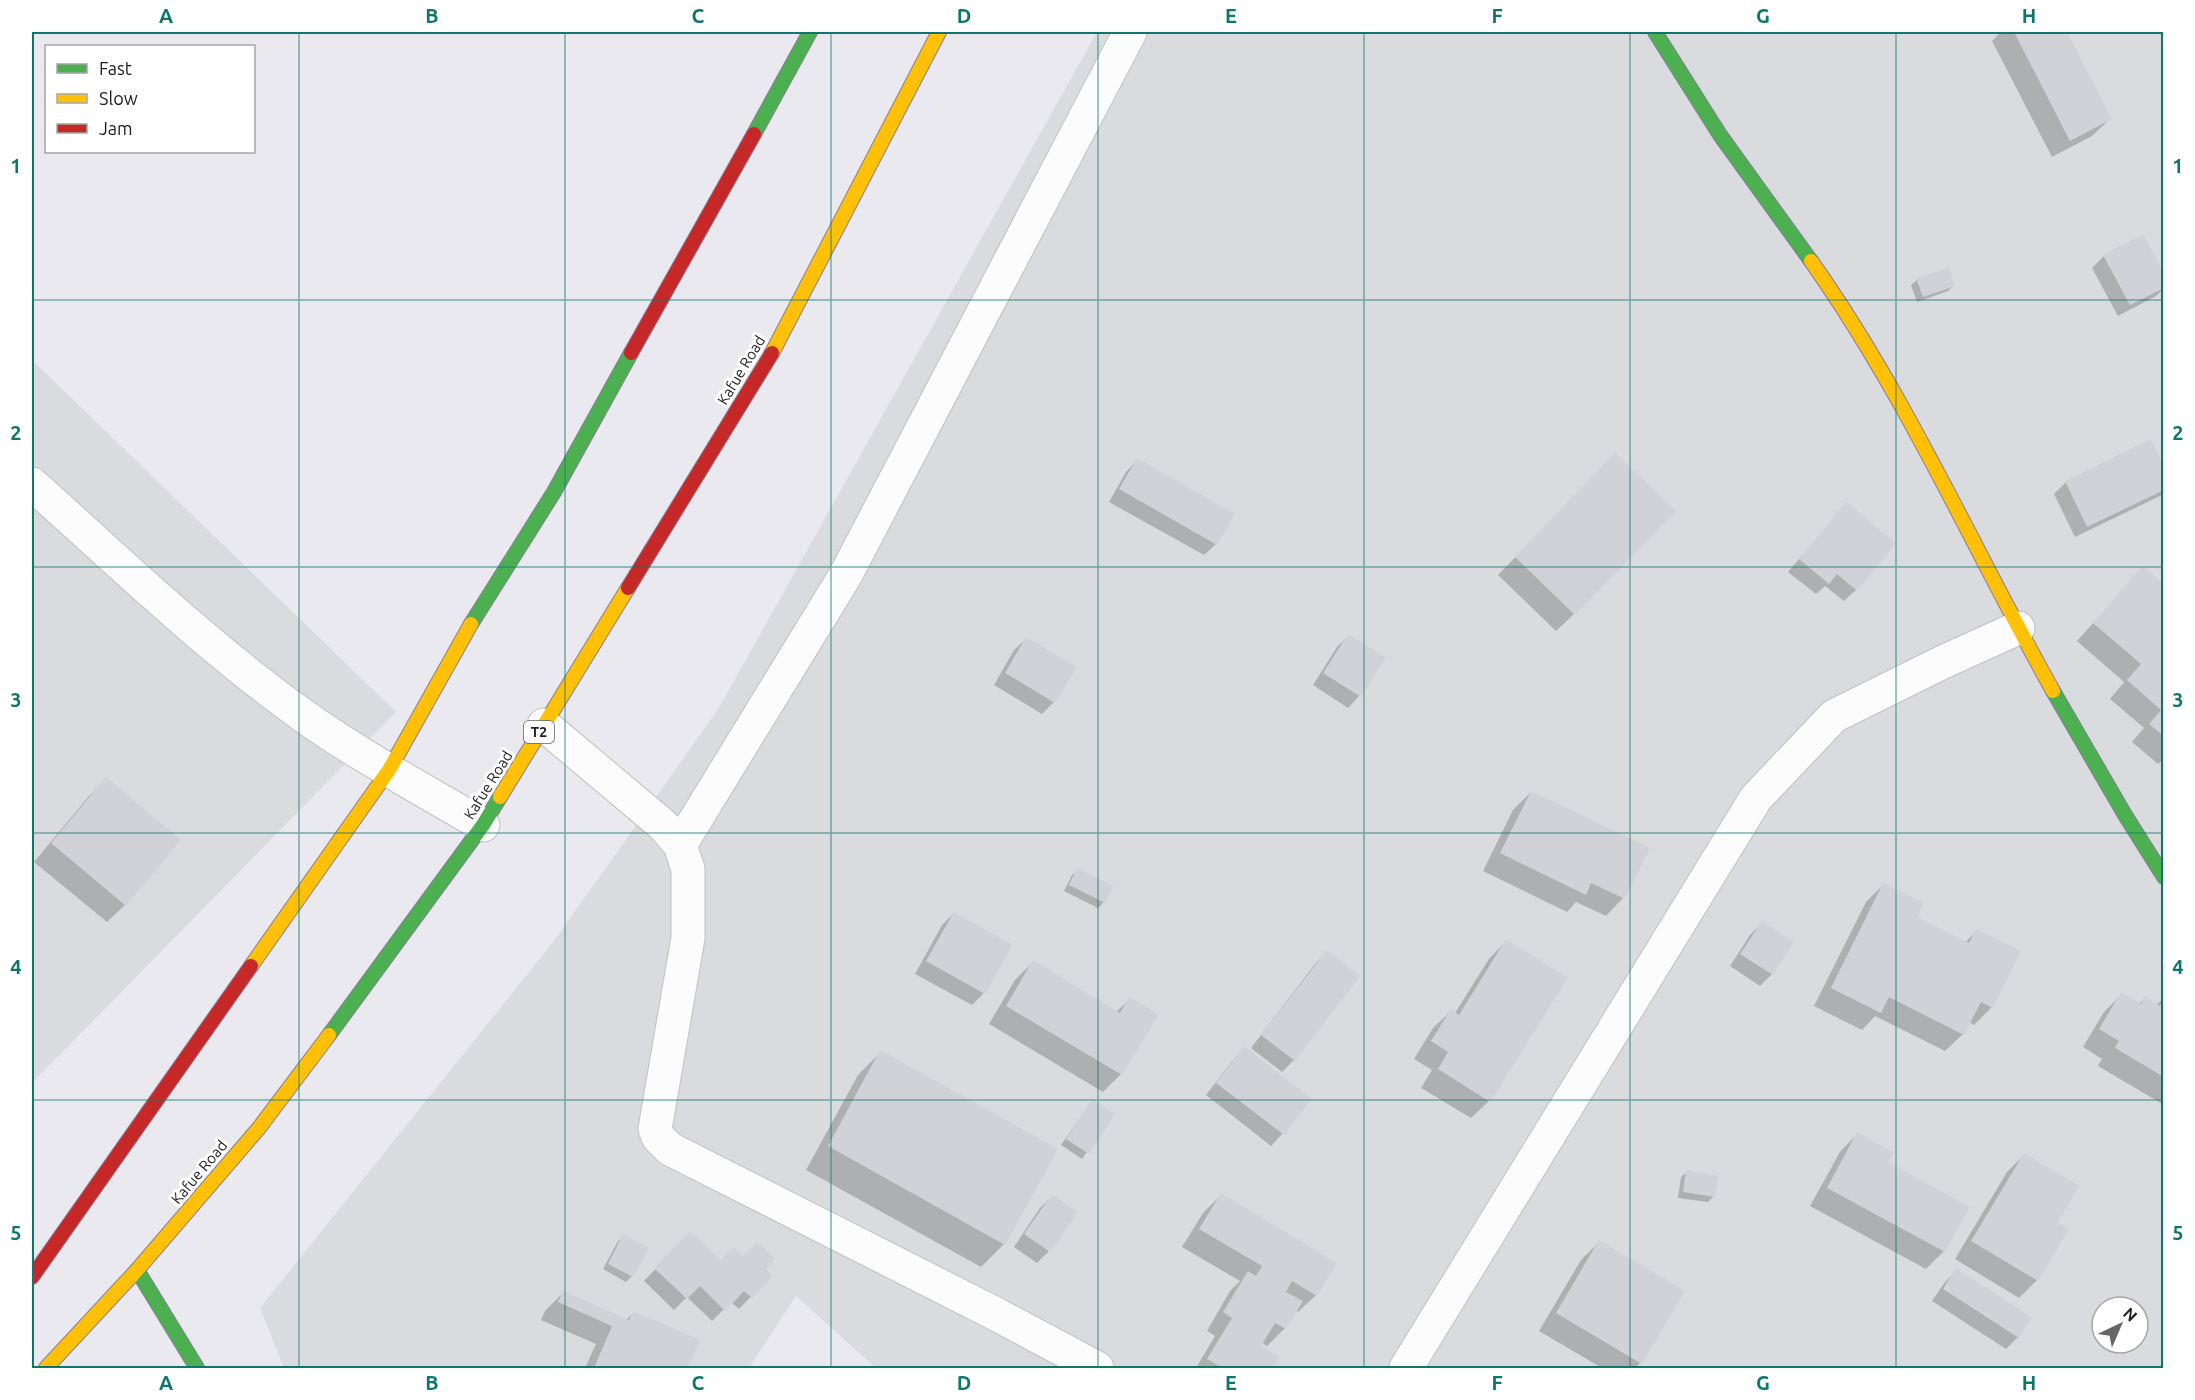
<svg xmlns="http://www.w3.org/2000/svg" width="2195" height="1400" viewBox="0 0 2195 1400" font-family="Ubuntu,sans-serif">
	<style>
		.residential { fill: #dadbde; fill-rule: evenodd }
		.shadow { fill: #0003 }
		.building { fill: #d1d2d8 }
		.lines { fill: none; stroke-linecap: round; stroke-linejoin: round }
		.street-casing { stroke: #c1c1c4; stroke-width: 35 }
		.fast-casing { stroke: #887f9b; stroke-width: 16 }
		.slow-casing { stroke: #887f9b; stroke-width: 16 }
		.jam-casing { stroke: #887f9b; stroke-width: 16 }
		.street { stroke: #fcfcfd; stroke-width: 33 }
		.fast { stroke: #4caf50; stroke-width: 14 }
		.slow { stroke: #ffc107; stroke-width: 14 }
		.jam { stroke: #c62828; stroke-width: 14 }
		.grid { fill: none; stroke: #0f766e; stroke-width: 1.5; stroke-opacity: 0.55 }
		.labels { text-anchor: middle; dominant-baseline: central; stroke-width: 6; stroke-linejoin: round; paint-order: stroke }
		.shield { fill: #fff; stroke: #636363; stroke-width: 1.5 }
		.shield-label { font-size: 14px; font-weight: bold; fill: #202020 }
		.street-label { font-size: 15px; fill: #202020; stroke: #fff }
		.neatline { fill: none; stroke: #0f766e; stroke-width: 2 }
		.grid-label { font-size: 20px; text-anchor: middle; font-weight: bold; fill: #0f766e }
	</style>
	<rect width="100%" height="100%" fill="#e9e9ef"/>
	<path class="residential" d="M1097,32h1066v1336h-1287l-80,-72 -47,72h-465l-24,-60 294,-367 165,-233zM2102,1307h36v36h-36z
		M32,360l364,352 -364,371z"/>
	<path class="shadow" d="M2001,32h64l45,87 -18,17 -40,21 -60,-116z
		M2104,256l60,20v12l-8,8 -38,20 -26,-48z
		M1917,280l36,6 -5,5 -31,11 -6,-17z
		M1137,460l79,84 -12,11 -95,-53 17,-30z
		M2164,468v25l-4,3 -85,41 -21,-43 12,-12z
		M1598,472l-24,142 -18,17 -58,-56z
		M1846,504l10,86 -12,11 -19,-15 -9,8 -28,-22z
		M2143,568l21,18v173l-6,5 -26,-22 12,-14 -34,-29 14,-17 -47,-41z
		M1349,635l35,23 -25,38 -11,12 -35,-23 24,-38z
		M1026,639l28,63 -12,12 -48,-29 20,-35z
		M106,779l19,126 -18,17 -73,-60 55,-66z
		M1531,792l117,57 -25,49 -17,18 -30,-14 -9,10 -84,-41 30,-61z
		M1078,870l26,32 -6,6 -34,-17 8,-16z
		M1884,884l31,34 50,25 11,-12 16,76 -18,18 -5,-3 -6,12 -18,17 -70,-35 -13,14 -48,-24 52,-104z
		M954,913l56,32 -26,48 -12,12 -57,-31 27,-49z
		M1762,923l10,51 -12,12 -30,-20 20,-31z
		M1506,941l-17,160 -18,17 -50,-30 11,-18 -18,-11 19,-31 18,-17 4,2 34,-54z
		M1327,952l31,24 -64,84 -12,12 -31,-24 64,-84z
		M1033,962l83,50 14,-13 26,15 -35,60 -18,18 -114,-68 26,-44z
		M2122,994l17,10 6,-6 11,7 8,-7v107l-66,-39 4,-7 -19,-12 21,-35z
		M1245,1048l65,51 -28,35 -11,12 -65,-51 27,-35z
		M881,1052l123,192 -23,23 -175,-97 52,-95z
		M1092,1101l21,13 -31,45 -21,-14z
		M1857,1134l29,29 58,88 -18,18 -116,-63 30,-54z
		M2024,1155l31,68 12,7 -30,50 -18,18 -64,-39 52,-87z
		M1687,1172l29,5 -3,20 -5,5 -30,-4 3,-21z
		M1221,1195l95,100 -18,17 -2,-1 -11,17 -18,18 -6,-4 -2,5 19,11 -6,10h-76l19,-32 -8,-5 23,-40 10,-10 -58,-34 21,-34z
		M1052,1196l-3,55 -12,12 -23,-16 26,-39z
		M690,1233l31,29 22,-4 21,11 7,7 -32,33 -8,-7 -19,19 -25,-24 -13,13 -30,-29z
		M624,1236l8,40 -6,6 -23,-13 15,-28z
		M1599,1242l41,121 -5,5h-33l-63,-37 42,-71z
		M1957,1270l73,48 -12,19 -12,12 -74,-48 13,-19z
		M563,1293l63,27 7,-7 65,28 -11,27h-102l11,-24 -55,-24 4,-9z"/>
	<path class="building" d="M2014,32h53l45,87 -42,22z
		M2143,234l21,39v15l-34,17 -27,-50z
		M1949,268l6,18 -32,11 -7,-19z
		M2151,439l13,26v25l-77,37 -22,-46z
		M1615,453l61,58 -101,104 -60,-58z
		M1137,458l98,56 -18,31 -98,-56z
		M1846,502l50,41 -39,48 -20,-17 -8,10 -30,-25z
		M2142,566l22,18v152l-15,-12 12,-14 -34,-30 14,-16 -48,-41z
		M1348,634l38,24 -25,39 -38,-24z
		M1026,637l51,30 -22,36 -50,-30z
		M106,777l75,63 -55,66 -75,-63z
		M1531,791l119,57 -25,51 -34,-16 -5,12 -86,-42z
		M1077,868l37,18 -9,17 -36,-18z
		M1883,883l41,20 -7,14 52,26 7,-14 45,22 -28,57 -12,-6 -17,33 -75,-38 -8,16 -50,-25z
		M954,912l59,33 -28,49 -59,-33z
		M1762,921l32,21 -21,33 -33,-21z
		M1506,939l62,39 -78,124 -52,-33 10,-17 -17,-11 20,-32 8,6z
		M1327,950l33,26 -65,85 -34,-26z
		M1033,960l87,53 9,-16 30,17 -37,61 -116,-69z
		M2121,992l20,12 4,-8 15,10 4,-6v77l-49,-29 4,-7 -20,-12z
		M1244,1046l68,53 -28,36 -68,-52z
		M880,1050l178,99 -53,96 -177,-99z
		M1092,1099l23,15 -26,40 -23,-15z
		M1857,1132l37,21 -6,9 82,45 -25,45 -118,-64z
		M2024,1153l55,33 -21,36 11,7 -31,52 -67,-40z
		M1686,1170l32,6 -3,21 -32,-5z
		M1221,1193l116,70 -20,33 -25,-15 -6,11 17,9 -17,28 -11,-6 -14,23 19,11 -7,11h-50l-16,-9 25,-41 -9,-6 25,-41 8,5 6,-10 -63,-37z
		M1052,1194l26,18 -28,40 -26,-18z
		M690,1231l31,29 13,-13 9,9 14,-14 18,17 -9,10 7,7 -21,22 -8,-7 -19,20 -25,-25 -13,13 -33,-31z
		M623,1234l26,14 -16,29 -25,-13z
		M1599,1240l86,51 -43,73 -86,-51z
		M1956,1268l76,50 -13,20 -76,-49z
		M563,1291l66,29 4,-9 67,29 -12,28h-94l18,-42 -54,-24z"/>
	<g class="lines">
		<defs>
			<path id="street" d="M32,484c87,78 173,161 269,230 57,41 121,75 182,111
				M544,725l120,101 16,19 8,24v69l-33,191 3,8 12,12 322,163 105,56
				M680,845l165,-269 285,-544
				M1406,1368l350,-570 78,-82 109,-54 75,-34"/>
			<path id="fast" d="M1655,32l65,103 91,126
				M754,134l56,-102
				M471,624l83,-132 77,-139
				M2053,691l72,124 39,62
				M329,1035l154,-210 17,-28
				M137,1270l60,98"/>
			<path id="slow" d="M1811,261c95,134 162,287 242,430
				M772,353l167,-321
				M500,797l128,-209
				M251,966l138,-196 82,-146
				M46,1368l91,-98 122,-142 70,-93"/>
			<path id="jam" d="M631,353l123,-219
				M628,588l144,-235
				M32,1277l219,-311"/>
		</defs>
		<use href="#street" class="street-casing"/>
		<use href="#fast" class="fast-casing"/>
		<use href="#slow" class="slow-casing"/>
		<use href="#jam" class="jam-casing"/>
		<use href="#street" class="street"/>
		<use href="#fast" class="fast"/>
		<use href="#slow" class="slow"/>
		<use href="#jam" class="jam"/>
	</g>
	<path class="grid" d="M299,32v1336M565,32v1336M831,32v1336M1098,32v1336M1364,32v1336M1630,32v1336M1896,32v1336M32,300h2132M32,567h2132M32,833h2132M32,1100h2132"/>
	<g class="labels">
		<rect class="shield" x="524" y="721" width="30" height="22" rx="4.5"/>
		<g class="shield-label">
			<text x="539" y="732">T2</text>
		</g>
		<g class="street-label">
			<text transform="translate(741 370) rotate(-59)">Kafue Road</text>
			<text transform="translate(488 785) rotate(-58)">Kafue Road</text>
			<text transform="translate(199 1172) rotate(-50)">Kafue Road</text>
		</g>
	</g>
	<rect width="2195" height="1400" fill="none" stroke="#ffffff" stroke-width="66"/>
	<rect x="45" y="45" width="210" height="108" fill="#ffffff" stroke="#a6a6a6" stroke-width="1.5"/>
	<rect x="57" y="64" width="30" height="9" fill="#4caf50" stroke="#a6a6a6" stroke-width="1.5"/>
	<text x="99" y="75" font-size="18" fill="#202020">Fast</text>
	<rect x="57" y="94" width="30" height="9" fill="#ffc107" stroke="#a6a6a6" stroke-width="1.5"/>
	<text x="99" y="105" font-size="18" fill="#202020">Slow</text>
	<rect x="57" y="124" width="30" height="9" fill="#c62828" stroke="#a6a6a6" stroke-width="1.5"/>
	<text x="99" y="135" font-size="18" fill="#202020">Jam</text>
	<g transform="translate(2120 1325) rotate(44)"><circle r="28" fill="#ffffff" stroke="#a6a6a6" stroke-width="1.5"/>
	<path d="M0-4.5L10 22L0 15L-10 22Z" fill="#666668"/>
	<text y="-9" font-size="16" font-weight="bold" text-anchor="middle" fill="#202020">N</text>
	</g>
	<rect x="33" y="33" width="2129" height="1334" class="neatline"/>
	<g class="grid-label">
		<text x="166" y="23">A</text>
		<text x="432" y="23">B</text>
		<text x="698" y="23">C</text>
		<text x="964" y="23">D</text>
		<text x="1231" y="23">E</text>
		<text x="1497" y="23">F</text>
		<text x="1763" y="23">G</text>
		<text x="2029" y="23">H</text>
		<text x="16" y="173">1</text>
		<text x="2178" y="173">1</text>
		<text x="16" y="440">2</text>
		<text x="2178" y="440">2</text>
		<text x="16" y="707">3</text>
		<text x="2178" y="707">3</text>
		<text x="16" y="974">4</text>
		<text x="2178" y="974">4</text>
		<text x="16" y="1240">5</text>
		<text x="2178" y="1240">5</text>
		<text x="166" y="1390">A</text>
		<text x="432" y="1390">B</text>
		<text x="698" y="1390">C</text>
		<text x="964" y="1390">D</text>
		<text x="1231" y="1390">E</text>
		<text x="1497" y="1390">F</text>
		<text x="1763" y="1390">G</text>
		<text x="2029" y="1390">H</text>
	</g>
</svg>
